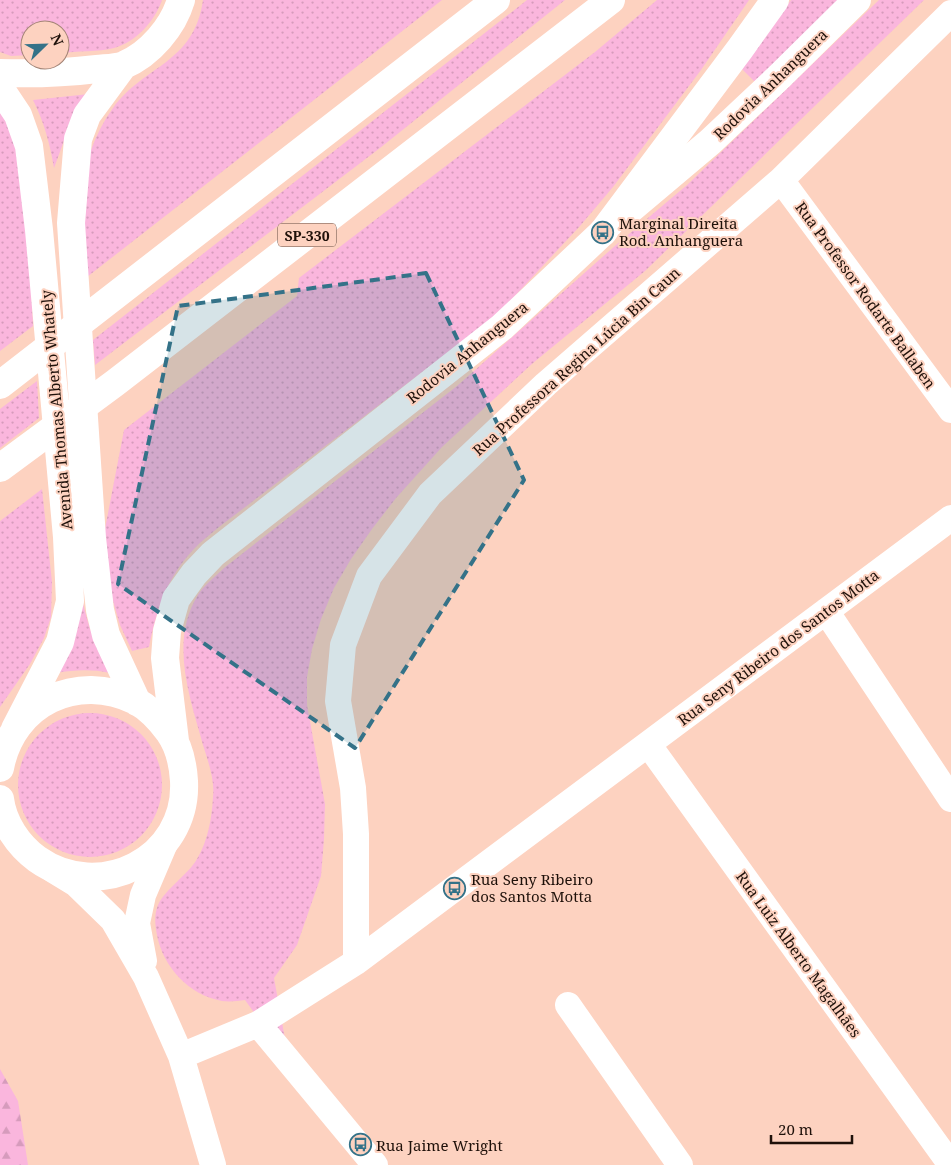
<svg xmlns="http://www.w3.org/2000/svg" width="951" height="1165" viewBox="0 0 951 1165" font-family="'Noto Serif',serif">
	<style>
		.grass { fill: url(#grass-dots) }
		.forest { fill: url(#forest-firs) }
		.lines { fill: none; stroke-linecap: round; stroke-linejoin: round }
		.minor { stroke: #fff; stroke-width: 26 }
		.tertiary { stroke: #fff; stroke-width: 28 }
		.secondary { stroke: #fff; stroke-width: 28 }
		.motorway { stroke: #fff; stroke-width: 28 }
		.marked { fill: #347288; fill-opacity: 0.2; stroke: #347288; stroke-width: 4; stroke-dasharray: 10 6; stroke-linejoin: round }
		.labels { text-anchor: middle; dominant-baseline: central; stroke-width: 4; stroke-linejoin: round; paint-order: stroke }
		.shield { fill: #fdd2c0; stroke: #624b41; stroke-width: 1 }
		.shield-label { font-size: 14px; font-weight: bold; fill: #1f110a }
		.street-label { font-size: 15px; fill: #1f110a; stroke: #fdd2c0 }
		.poi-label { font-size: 15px; fill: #1f110a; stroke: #fdd2c0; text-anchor: start }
	</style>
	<defs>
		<pattern id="grass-dots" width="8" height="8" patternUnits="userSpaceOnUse" patternTransform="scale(1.25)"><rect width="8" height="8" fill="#fab6dd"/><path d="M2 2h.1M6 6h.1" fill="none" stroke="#d69bbc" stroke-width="1.8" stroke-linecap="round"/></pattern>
		<pattern id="forest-firs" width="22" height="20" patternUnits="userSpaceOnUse" patternTransform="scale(1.25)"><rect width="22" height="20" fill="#fab6dd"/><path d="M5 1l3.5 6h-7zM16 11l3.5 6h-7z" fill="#d69bbc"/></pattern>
	</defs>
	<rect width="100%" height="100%" fill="#fdd2c0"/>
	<path class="grass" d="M0,0h162c-7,21 -26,42 -48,48 -14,4 -38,3 -54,5v-23h-30v25l-19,1 -11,-4z
		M203,0h239l-355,277c-1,-17 -3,-35 -4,-53 -1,-9 -2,-18 -2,-27 3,-32 13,-63 32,-89 31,-43 81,-44 90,-108z
		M527,0h38l-185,148 -285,217 -2,-25z
		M657,0h92l-48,70 -88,117 -33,39 -83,89 -278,212c-8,7 -18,14 -26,23 -26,27 -37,62 -44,97l-17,4 -12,-26 -9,-31 -7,-60 20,-104 173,-134 2,-18 296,-226z
		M791,0h48l-84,82 -13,-13z
		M879,0h45l-279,271 -112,92 -91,84 -46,51 -24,31 -21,30 -17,29 -13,31 -9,30 -5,28v28l18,99 -1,35 -3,37 -24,69 -23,33 15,83 -44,-61c-7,1 -15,2 -23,1 -33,-6 -59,-34 -65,-66 -2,-10 -3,-20 1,-30 8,-17 30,-30 39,-46 11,-18 15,-42 16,-62 2,-17 -5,-36 -10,-52 -13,-47 -34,-104 -5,-150 6,-10 18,-19 26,-27l233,-182 159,-141 71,-60z
		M89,94l-24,44 -11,30c-4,-24 -10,-46 -21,-68z
		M0,106l14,25 14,89 5,106 -33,25z
		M37,381l2,37 -39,30v-39z
		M42,489l10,93 -1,35 -7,21 -14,26 -30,43v-186z
		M82,599c6,27 14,50 28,74 -19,-4 -35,-3 -54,0z
		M18 785a72 72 0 1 1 144 0a72 72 0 1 1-144 0Z"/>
	<path class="forest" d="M0,1069l18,32 10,64h-28z"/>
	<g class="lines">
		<path class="minor" d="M781,180l170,230
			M826,611l125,188
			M648,744l303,421
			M53,870l23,14 37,36 33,57 35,79 32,109
			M144,961l-7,-38 6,-28 23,-54
			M356,962v-128l-3,-46 -15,-87 5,-56 26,-69 61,-82 116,-110 235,-204 170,-167
			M568,1005l112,160
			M258,1024l117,141
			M181,1056l77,-32 98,-62 595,-444"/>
		<path class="tertiary" d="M621,217l89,-75 69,-65 78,-77"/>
		<path class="secondary" d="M123,66l-36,49 -9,24 -7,84 21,315 8,72 6,25 31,67
			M0,73c33,1 64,0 97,-4 8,-1 19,-1 27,-4 26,-11 49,-38 57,-65
			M0,88l18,27 11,31 10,84 28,307 3,64 -10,41 -45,87
			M175,741l-10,-83 2,-27 9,-32 18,-25 19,-20 289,-227 101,-95
			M0,768c12,-65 77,-96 136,-67 13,7 24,19 33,31 10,14 14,32 15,49 4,79 -85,122 -147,78 -19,-14 -34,-36 -37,-60"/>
		<path class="motorway" d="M603,232l137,-183 35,-49
			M0,385l496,-385
			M0,468l115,-85 496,-383"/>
	</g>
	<path class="marked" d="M426,273l98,207 -169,268 -237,-164 60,-278z"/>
	<defs>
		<symbol id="bus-ring" viewBox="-11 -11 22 22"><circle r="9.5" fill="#fdd2c0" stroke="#347288" stroke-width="1.5"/><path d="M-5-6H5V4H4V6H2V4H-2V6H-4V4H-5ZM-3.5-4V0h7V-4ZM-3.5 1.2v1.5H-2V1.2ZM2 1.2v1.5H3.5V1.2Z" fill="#347288"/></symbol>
	</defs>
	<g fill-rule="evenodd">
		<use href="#bus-ring" x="590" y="220" width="25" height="25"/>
		<use href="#bus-ring" x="442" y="876" width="25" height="25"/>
		<use href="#bus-ring" x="348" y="1132" width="25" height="25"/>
	</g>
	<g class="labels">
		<rect class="shield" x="278" y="223.5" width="58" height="23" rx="4"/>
		<g class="shield-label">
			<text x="307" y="235">SP-330</text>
		</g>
		<g class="street-label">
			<text transform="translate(770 84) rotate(-44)">Rodovia Anhanguera</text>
			<text transform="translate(866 295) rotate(54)">Rua Professor Rodarte Ballaben</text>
			<text transform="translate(467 352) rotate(-39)">Rodovia Anhanguera</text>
			<text transform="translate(576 361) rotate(-42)">Rua Professora Regina Lúcia Bin Caun</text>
			<text transform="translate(56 410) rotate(-95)">Avenida Thomas Alberto Whately</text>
			<text transform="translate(778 647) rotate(-37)">Rua Seny Ribeiro dos Santos Motta</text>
			<text transform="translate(799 954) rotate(54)">Rua Luiz Alberto Magalhães</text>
		</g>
		<g class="poi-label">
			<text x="619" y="223">Marginal Direita<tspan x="619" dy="17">Rod. Anhanguera</tspan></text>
			<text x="471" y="879">Rua Seny Ribeiro<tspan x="471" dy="17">dos Santos Motta</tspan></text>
			<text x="376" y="1145">Rua Jaime Wright</text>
		</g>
	</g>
	<g transform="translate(45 45) rotate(67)"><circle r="24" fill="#fdd2c0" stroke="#a48577"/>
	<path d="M0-4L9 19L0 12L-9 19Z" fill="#347288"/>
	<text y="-8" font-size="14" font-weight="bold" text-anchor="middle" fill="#1f110a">N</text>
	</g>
	<path d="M771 1135v8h81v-8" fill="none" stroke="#1f110a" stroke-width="2.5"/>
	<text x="778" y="1135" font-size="15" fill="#1f110a" stroke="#fdd2c0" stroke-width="4" paint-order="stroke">20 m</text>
</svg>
